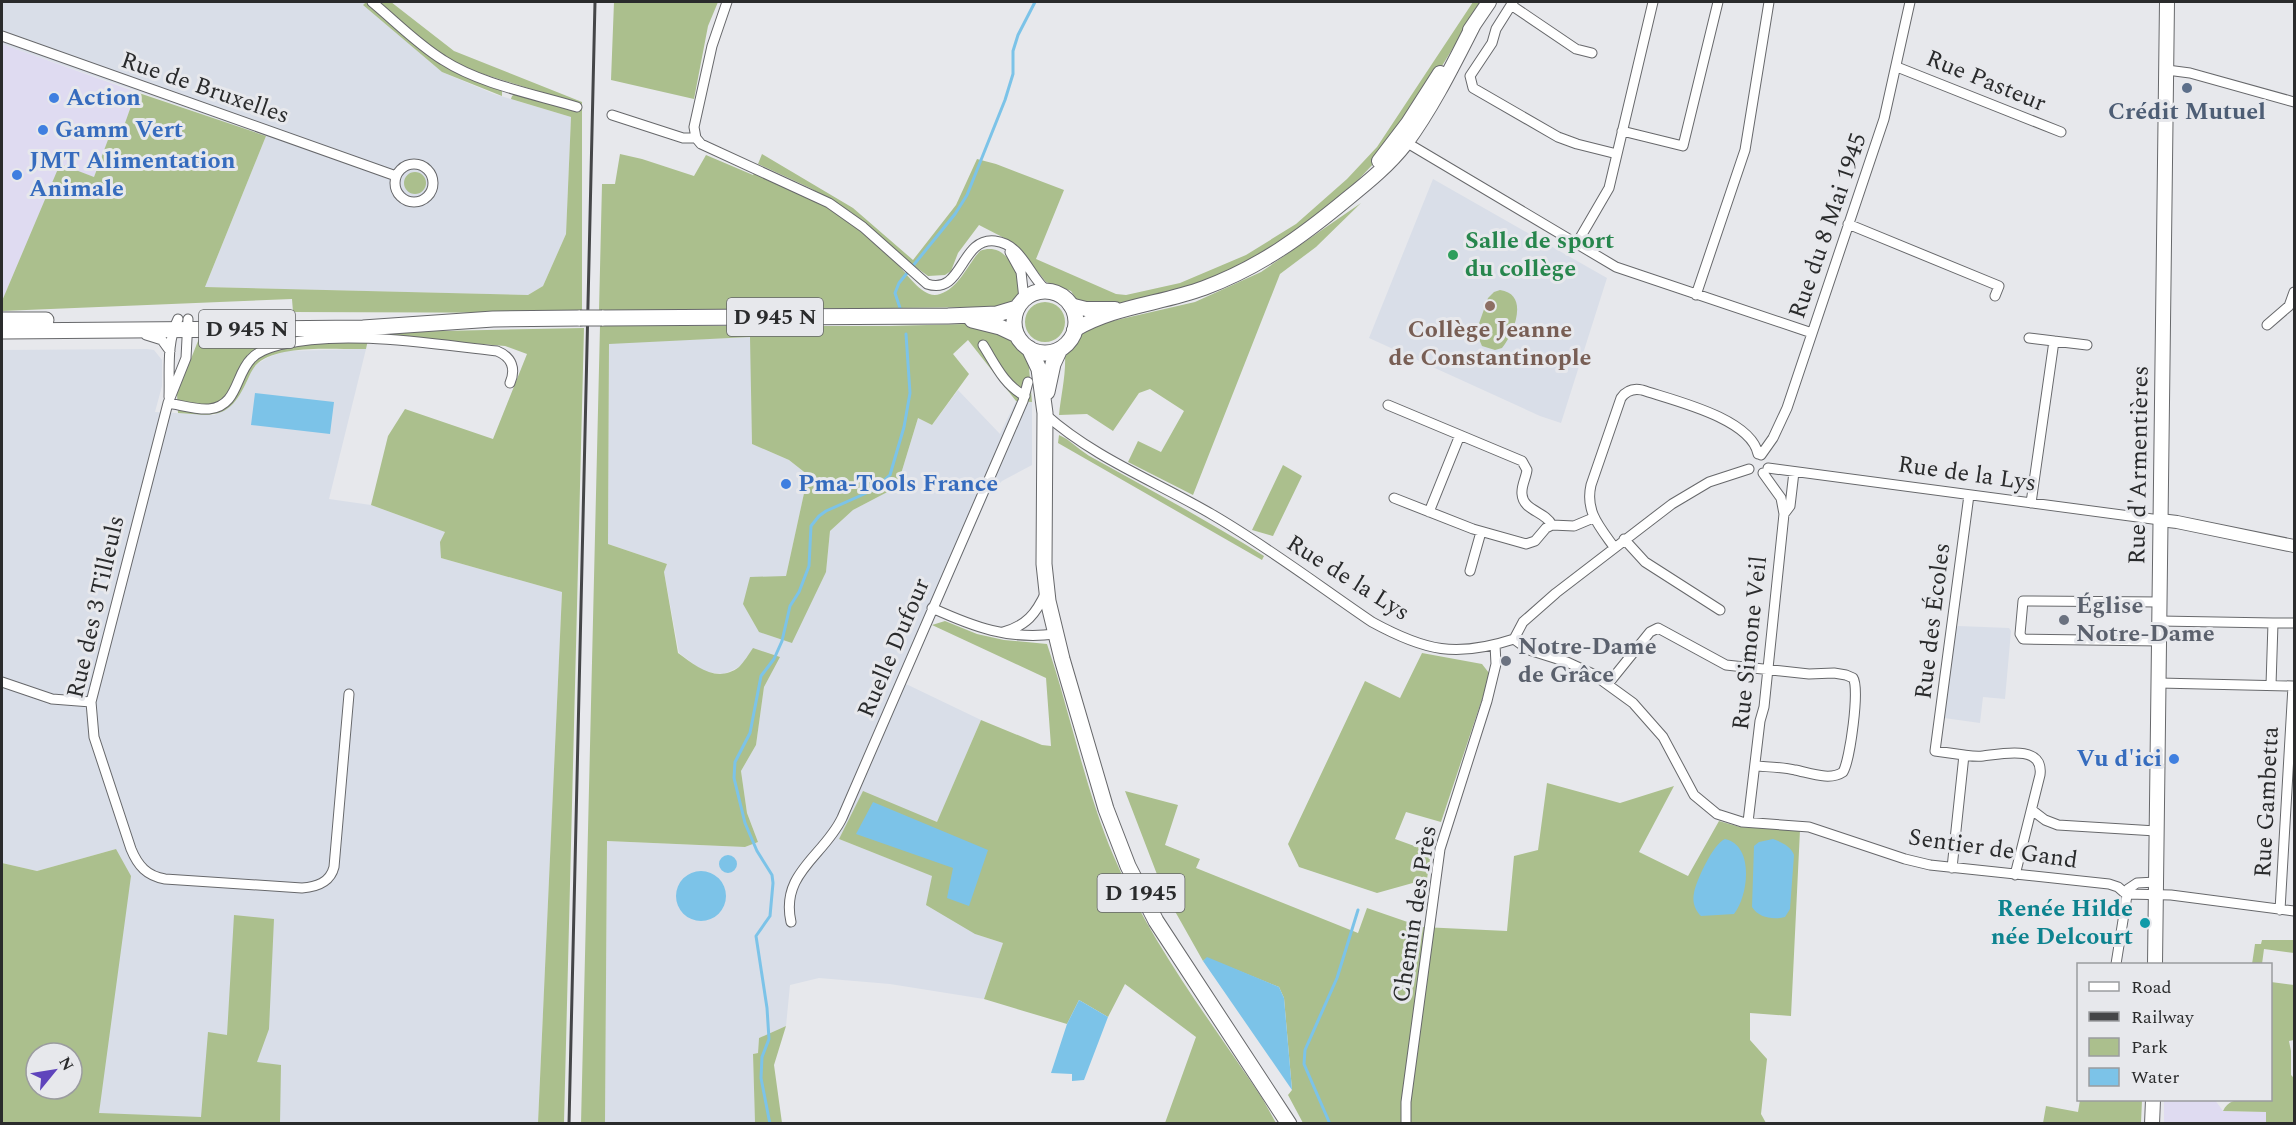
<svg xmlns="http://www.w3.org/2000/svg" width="2296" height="1125" viewBox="0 0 2296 1125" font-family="Spectral,serif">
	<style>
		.commercial { fill: #dfdbf1 }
		.built { fill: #d9dee8 }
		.green { fill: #abbf8d; fill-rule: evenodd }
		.water { fill: #7cc3e8 }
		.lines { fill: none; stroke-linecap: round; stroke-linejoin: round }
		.stream { stroke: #7cc3e8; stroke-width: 3 }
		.minor-casing { stroke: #67686b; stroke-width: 11 }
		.tertiary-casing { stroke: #67686b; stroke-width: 14 }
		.secondary-casing { stroke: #67686b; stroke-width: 16 }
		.primary-casing { stroke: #67686b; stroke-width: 17 }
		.minor { stroke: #fff; stroke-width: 9 }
		.tertiary { stroke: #fff; stroke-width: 12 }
		.secondary { stroke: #fff; stroke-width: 14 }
		.primary { stroke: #fff; stroke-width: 15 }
		.rail { stroke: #454648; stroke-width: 3 }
		.primary-bridge-casing { stroke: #67686b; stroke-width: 17; stroke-linecap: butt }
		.primary-bridge { stroke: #fff; stroke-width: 15 }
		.service-dot { fill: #5c6f8a; stroke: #e7e8ec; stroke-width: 2 }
		.shop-dot { fill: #3f7fe0; stroke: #e7e8ec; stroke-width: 2 }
		.leisure-dot { fill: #2e9e5b; stroke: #e7e8ec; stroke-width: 2 }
		.education-dot { fill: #8d6e63; stroke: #e7e8ec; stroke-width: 2 }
		.worship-dot { fill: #6b7280; stroke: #e7e8ec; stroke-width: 2 }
		.culture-dot { fill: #0f9aa8; stroke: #e7e8ec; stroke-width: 2 }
		.labels { text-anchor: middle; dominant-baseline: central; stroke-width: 6; stroke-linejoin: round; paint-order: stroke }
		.shield { fill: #e7e8ec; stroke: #636466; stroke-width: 1.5 }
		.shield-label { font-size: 22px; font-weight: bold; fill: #2a2b2c }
		.street-label { font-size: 24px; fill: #2a2b2c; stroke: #e7e8ec }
		.shop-label { font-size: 24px; font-weight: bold; fill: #366cbe; stroke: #e7e8ec; text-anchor: start }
		.service-label { font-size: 24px; font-weight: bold; fill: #4e5e75; stroke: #e7e8ec }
		.leisure-label { font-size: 24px; font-weight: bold; fill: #27864d; stroke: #e7e8ec; text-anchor: start }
		.education-label { font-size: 24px; font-weight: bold; fill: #785e54; stroke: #e7e8ec }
		.worship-label { font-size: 24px; font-weight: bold; fill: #5b616d; stroke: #e7e8ec; text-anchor: start }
		.culture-label { font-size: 24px; font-weight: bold; fill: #0d838f; stroke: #e7e8ec; text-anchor: end }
	</style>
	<rect width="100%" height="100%" fill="#e7e8ec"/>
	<path class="commercial" d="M2,44l134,48 -17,48 -10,-3 -15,40 -34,-12 -58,136z
		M2164,1100h51l8,11 44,1 -1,11 -102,1z"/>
	<path class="built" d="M2,2h364l-3,3 79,67 52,22 77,23 -5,117 -23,52 -15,9 -323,-8 61,-151 -264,-92z
		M1433,179l174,99 -46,145 -21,-7 -171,-78z
		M751,337l1,107 37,16 19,15 -22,102 -43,27 83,-32 4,-41 23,-21 44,-23 21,-69 14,7 26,-35 42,44 16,-33 16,1v63l-30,16 -13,13 -83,190 75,36 -44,103 -74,-31 -24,47 94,37 42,58 28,9 -19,56 -94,-15 -71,-6 -29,7 -4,41 -27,12 -1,15 -5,1 2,69 -150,1 2,-283 138,6 13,-5 -11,-29 -6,-42 15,-26 8,-58 15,-30 -40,10 -15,7 -20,-2 -25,-19 -15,-81 3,-8 -59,-20 1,-201z
		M147,349l7,1 8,10v26l-7,26 60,3 42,-51 12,-7 16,-6 81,-2 -37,150 42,6 74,27 -4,26 121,34 -24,531 -258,1v-3l-181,-7 17,-265 -79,22 -35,-8v-513z
		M1958,626l51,2 2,3 -6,68 -22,-2 -3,26 -36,-5 12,-89z"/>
	<path class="green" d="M366,2l73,60 63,27v7l-60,-24 -79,-67z
		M378,2h13l63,49 128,51v211l-289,-1 -1,-13 -290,12v-10l58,-137 34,13 15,-40 10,3 17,-48 130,44 -61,151 323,8 15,-9 23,-52 5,-117 -60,-18 1,-3 3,-2 63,18v-8l-117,-37 -27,-17z
		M614,2h104l-10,24 -14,73 -83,-19z
		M1473,2h9c-32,49 -61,102 -97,148 -53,65 -130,119 -212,141 -30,8 -63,18 -94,12l-8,-12 -25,-9 -32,-39 -35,-18 -21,28 -7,18 -6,4 -17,1 -18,-13 -59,-51 -41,-24 -52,-24 4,-10 91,54 60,52 43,-55 21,-46 19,5 68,26 -28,69 80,35 10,1 54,-12 66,-28 50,-31 51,-45 30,-32z
		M620,154l22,5 52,17 12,-21 47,20 2,-3c30,15 62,27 90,47 18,13 35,30 52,45 11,10 26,36 43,30 19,-6 28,-30 40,-43 26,-10 40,22 39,43l-7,9 -16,4 -397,4 3,-127h13z
		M404 183a11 11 0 1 1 22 0a11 11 0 1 1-22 0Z
		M1361,203l-45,44 -36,27 -87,221 -65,-33 10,-21 23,11 23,-41 -34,-22 -11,4 -26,38 -26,-17 -28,1c2,-20 7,-40 6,-59l17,-22 13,-9 100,-23 66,-30z
		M1500,290c30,4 14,43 2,58l-7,2 -13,-4 -6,-14 12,-34 6,-6z
		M1025 322a20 20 0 1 1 40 0a20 20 0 1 1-40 0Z
		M965,324l40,9 23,23 4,46 -16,-1 -48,-61 -15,14 16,20 -37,51 -14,-7 -21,69 -44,23 -23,21 -4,41 -34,71 -33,-11 -16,-28 7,-27 36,-1 22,-101 -19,-15 -37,-16 -2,-107 -141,7 -1,200 59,20 -3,8 14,81c18,13 39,31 61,14 5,-5 10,-13 14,-19l27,9 -16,30 -8,58 -15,26 6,42 11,29 -13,5 -138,-6 -2,282 -24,1 19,-798h289z
		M584,328l-20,795h-26l24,-531 -121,-34 -1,-16 5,-10 -74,-27 17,-69 17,-27 88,30 34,-85 -22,-8 -136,-11 -3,14c-29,1 -85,-5 -108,14 -7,6 -10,17 -14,24 -17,34 -34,28 -66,26l-1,-19 23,-58z
		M1059,435c12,5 22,17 34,23 58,32 115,63 171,98l-2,4 -204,-117z
		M1283,465l19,11 -29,60 -21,-6z
		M945,621l32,13 27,6 43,4c24,71 38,145 67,213 37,87 96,163 148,241l14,25h-111l31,-86 -71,-53 -17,33 -29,-17 -12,24 -83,-25 19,-56 -28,-9 -49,-29 6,-29 -93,-37 24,-48 74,31 44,-102 61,25 9,1 -5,-68 -114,-53z
		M1422,653l60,11 7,9 -1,8 -47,141 -35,-10 -11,27 36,13 -4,27 -50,14 -78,-26 -11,-23 77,-163 35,17z
		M1547,783l73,20 54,-17 -35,66 49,24 31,-55 21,6 60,3 -9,186 -41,-3v27l17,19 -6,55 5,9h-463l-15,-28 4,-5 -8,-92 -5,-11 -72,-29 -4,3 -40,-71 -38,-99 53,14 -13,40 35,14 -4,9 162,65 9,-25 55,19 85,4 7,-75 24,-6z
		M116,849l15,27 -32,237 102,4 7,-85 19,3 7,-120 40,4 -5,110 -12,33 24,3 -1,58h-278v-260l35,8zM36,1053h36v36h-36z
		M2262,940h32v13l-30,-4 -2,15h-10l3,-20h6z
		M2271,982l23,3v55l-5,1 2,10v24l3,3v45h-28v-11l-43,-1c7,-17 32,-11 47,-11z
		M786,1026l-12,39 8,58h-27l-2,-69 5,-1 1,-15z
		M2080,1100h62l-1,23h-98l3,-17 32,6z"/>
	<path class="water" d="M255,393l79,9 -4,32 -79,-9z
		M873,802l115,48 -19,56 -22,-8 6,-30 -97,-34z
		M1725,839c29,6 24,56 9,75l-33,2c-6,-6 -9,-14 -7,-23 2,-12 19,-49 31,-54z
		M1773,839c8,3 18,7 21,16l-4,54 -5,8c-12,3 -26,1 -33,-10l2,-61 5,-4z
		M719 864a9 9 0 1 1 18 0a9 9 0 1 1-18 0Z
		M676 896a25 25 0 1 1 50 0a25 25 0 1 1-50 0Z
		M1207,957l72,30 5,11 8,92 -89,-129z
		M1079,1000l29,17 -24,63 -12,1v-7l-21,-1 16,-49z"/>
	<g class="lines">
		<path class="stream" d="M900,308l-5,-15 4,-10 56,-69 12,-19 38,-95 8,-26v-23l5,-16 17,-33
			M770,1124l-9,-46 1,-21 7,-18 -2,-31 -11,-72 14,-20 3,-33 -1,-8 -15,-24 -12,-28 -11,-45 1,-16 15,-29 11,-57 13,-17 8,-18 8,-35 9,-14 10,-26 2,-40 8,-10 7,-5 47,-21 17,-15 14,-48 6,-34 -4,-59
			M1330,1124l-26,-60 1,-14 32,-72 21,-68"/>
		<defs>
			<path id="minor" d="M372,2c23,19 45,42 71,58 37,24 91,34 134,47
				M727,2l-15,44 -18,81 2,11 5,6 128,59 34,24 64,57c36,12 33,-47 68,-43 27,3 34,35 52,50
				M1513,2l-17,27 -4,14 -22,33 3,12 85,49 19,7 40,10
				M1511,5l65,44 16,4
				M2,36l394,140
				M1897,67l164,65
				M2167,70l23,3 104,29
				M612,115l71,23h13
				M1622,131l61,15 35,-144
				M1404,141l212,126 196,66
				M395 183a19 19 0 1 1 38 0a19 19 0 1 1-38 0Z
				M1848,224l151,62 -4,10
				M1577,243l32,-55 44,-186
				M1010,252l11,20 3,27
				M1696,295l49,-145 24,-148
				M188,319l-2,39 -18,45 -77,299 3,35 37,112c7,17 16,27 34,30l137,9c14,-1 28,-5 32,-21l15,-173
				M2267,325l22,-19 5,-14
				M146,335l16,5 8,11
				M2029,338l58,7
				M983,345c12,19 21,40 42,51
				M169,397c1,-26 -3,-54 9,-78
				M168,403c13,2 28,7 41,6 29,-3 26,-34 42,-50 7,-8 18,-11 28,-14 65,-16 152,-1 218,6 15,6 19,18 13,32
				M1388,405l134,56 5,9c-1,8 -6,16 -5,24 1,17 23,17 30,31
				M1045,414c49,44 112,68 168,101 55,32 106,71 159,107 53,29 84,36 142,17
				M1761,455l12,-17 14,-30 97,-289 26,-117
				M1768,468l392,52
				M1394,498l79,31 53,15 9,-3 11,-13 6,-3 22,1 19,-8
				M2031,503l23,-162
				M1429,512l31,-77
				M1784,514l6,-8 4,-34
				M1624,539l21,23 75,48
				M1614,547c-15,-21 -29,-36 -23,-62l30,-87c5,-7 12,-10 21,-8 30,10 109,28 116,64
				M1470,571l11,-39
				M932,608c42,19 76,32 123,26
				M2160,621l113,2
				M1003,632c23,-6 33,-18 43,-40
				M1514,639l15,11 38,12 26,12 40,29 30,34 31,58 23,19 25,8 67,5 96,32 25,6 179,19 9,3 8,7
				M1514,639l9,-17 33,-29 116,-89 37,-22 40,-13
				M2160,641l-137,-2 -3,-5 3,-33 137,1
				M2,682l50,17 39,3
				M2159,683l134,3 -13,224
				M1608,684l42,-52 8,-4 68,37 83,9 25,-1 12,2 7,3c7,10 -3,82 -10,94 -13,9 -33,1 -48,-2 -12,-3 -26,-3 -39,-4
				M2271,685l2,-62h21
				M1964,755c7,1 13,2 19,1 18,-2 61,-12 57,19l-25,100
				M2032,810l13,10 13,5 98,6
				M1748,822l12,-101 4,-14 20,-193 -3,-16 -18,-25
				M1952,868l12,-113 -29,-4 34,-256
				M2126,894l45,1 123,16
				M791,922c-11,-49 33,-66 51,-104l181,-417 5,-19
				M2116,964l12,-75 9,-6 19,-1
				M1406,1124v-22l34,-253 47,-148 9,-37 -1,-19"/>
			<path id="tertiary" d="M2160,520l17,2 117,24"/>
			<path id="secondary" d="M1470,30l19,-28
				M1379,161l29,-38 32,-50
				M1070,305l16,4h29
				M1074,330c40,-24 87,-26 130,-42 56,-21 97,-51 143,-89 21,-17 42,-34 59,-56 27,-37 47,-78 68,-119
				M2155,964l12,-962
				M2152,1124l1,-24"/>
			<path id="primary" d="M1014 322a31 31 0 1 1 62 0a31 31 0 1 1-62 0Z
				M602,318l346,-2 49,-2 20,-6
				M2,320h44
				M972,320l28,7 17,8
				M2,331l361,-3 130,-9 87,-1
				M1029,348l10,21 6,44 -1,151 4,37 14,58 44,150 22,57 28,55 133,203
				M1047,392l6,-28 7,-15"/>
		</defs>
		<use href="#minor" class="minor-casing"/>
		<use href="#tertiary" class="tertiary-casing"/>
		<use href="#secondary" class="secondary-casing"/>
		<use href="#primary" class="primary-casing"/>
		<use href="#minor" class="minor"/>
		<use href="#tertiary" class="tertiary"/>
		<use href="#secondary" class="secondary"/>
		<use href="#primary" class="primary"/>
		<path class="rail" d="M569,1124l26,-1122"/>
		<defs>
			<path id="primary-bridge" d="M580,318h22"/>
		</defs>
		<use href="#primary-bridge" class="primary-bridge-casing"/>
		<use href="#primary-bridge" class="primary-bridge"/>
	</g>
	<circle class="service-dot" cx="2187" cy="88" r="6"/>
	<g class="shop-dot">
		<circle cx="54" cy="98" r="6"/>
		<circle cx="43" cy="130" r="6"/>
		<circle cx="17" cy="175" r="6"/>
		<circle cx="786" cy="484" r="6"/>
		<circle cx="2174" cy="759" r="6"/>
	</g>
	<circle class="leisure-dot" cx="1453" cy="255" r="6"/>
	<circle class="education-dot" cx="1490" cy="306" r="6"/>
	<g class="worship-dot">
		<circle cx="2064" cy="620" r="6"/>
		<circle cx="1506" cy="661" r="6"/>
	</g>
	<circle class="culture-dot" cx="2145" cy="923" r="6"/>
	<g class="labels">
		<g class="shield">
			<rect x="727" y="298" width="96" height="38" rx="4.5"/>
			<rect x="199" y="310" width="96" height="38" rx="4.5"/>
			<rect x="1097.5" y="874" width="87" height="38" rx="4.5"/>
		</g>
		<g class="shield-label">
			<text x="775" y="317">D 945 N</text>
			<text x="247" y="329">D 945 N</text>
			<text x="1141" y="893">D 1945</text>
		</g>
		<g class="street-label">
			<text transform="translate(1986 81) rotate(22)">Rue Pasteur</text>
			<text transform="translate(205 88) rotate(19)">Rue de Bruxelles</text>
			<text transform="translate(1828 226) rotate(-71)">Rue du 8 Mai 1945</text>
			<text transform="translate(2139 465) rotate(-89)">Rue d'Armentières</text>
			<text transform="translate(1967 474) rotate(8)">Rue de la Lys</text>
			<text transform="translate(1348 578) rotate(32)">Rue de la Lys</text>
			<text transform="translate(96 607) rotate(-77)">Rue des 3 Tilleuls</text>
			<text transform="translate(1933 621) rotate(-83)">Rue des Écoles</text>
			<text transform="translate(1750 643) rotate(-84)">Rue Simone Veil</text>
			<text transform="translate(894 648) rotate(-67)">Ruelle Dufour</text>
			<text transform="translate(2267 802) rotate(-87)">Rue Gambetta</text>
			<text transform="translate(1993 849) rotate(8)">Sentier de Gand</text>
			<text transform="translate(1415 914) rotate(-81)">Chemin des Près</text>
		</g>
		<g class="shop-label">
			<text x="66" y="98">Action</text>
			<text x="55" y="130">Gamm Vert</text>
			<text x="29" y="161">JMT Alimentation<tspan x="29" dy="28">Animale</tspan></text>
			<text x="798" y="484">Pma-Tools France</text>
			<text x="2162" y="759" text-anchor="end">Vu d'ici</text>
		</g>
		<g class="service-label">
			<text x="2187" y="112">Crédit Mutuel</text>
		</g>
		<g class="leisure-label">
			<text x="1465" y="241">Salle de sport<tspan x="1465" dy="28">du collège</tspan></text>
		</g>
		<g class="education-label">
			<text x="1490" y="330">Collège Jeanne<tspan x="1490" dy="28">de Constantinople</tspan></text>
		</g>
		<g class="worship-label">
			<text x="2076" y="606">Église<tspan x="2076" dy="28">Notre-Dame</tspan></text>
			<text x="1518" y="647">Notre-Dame<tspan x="1518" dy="28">de Grâce</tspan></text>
		</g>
		<g class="culture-label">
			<text x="2133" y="909">Renée Hilde<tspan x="2133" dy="28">née Delcourt</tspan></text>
		</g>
	</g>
	<rect width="2296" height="1125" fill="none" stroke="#2a2b2c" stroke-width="6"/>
	<rect x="2077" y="963" width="195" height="138" fill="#e7e8ec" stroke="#9b9c9f" stroke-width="1.5"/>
	<rect x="2089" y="982" width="30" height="9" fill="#ffffff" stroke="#9b9c9f" stroke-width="1.5"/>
	<text x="2131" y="993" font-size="18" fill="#2a2b2c">Road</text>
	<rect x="2089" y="1012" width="30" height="9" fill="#454648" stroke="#9b9c9f" stroke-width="1.5"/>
	<text x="2131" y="1023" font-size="18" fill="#2a2b2c">Railway</text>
	<rect x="2089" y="1038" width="30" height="18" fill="#abbf8d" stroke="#9b9c9f" stroke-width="1.5"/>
	<text x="2131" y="1053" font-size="18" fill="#2a2b2c">Park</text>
	<rect x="2089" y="1068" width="30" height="18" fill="#7cc3e8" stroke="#9b9c9f" stroke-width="1.5"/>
	<text x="2131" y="1083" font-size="18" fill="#2a2b2c">Water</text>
	<g transform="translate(54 1071) rotate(60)"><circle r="28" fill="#e7e8ec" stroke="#9b9c9f" stroke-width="1.5"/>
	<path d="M0-4.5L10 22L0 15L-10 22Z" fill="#5f44bc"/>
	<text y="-9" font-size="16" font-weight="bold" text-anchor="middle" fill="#2a2b2c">N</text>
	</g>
</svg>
